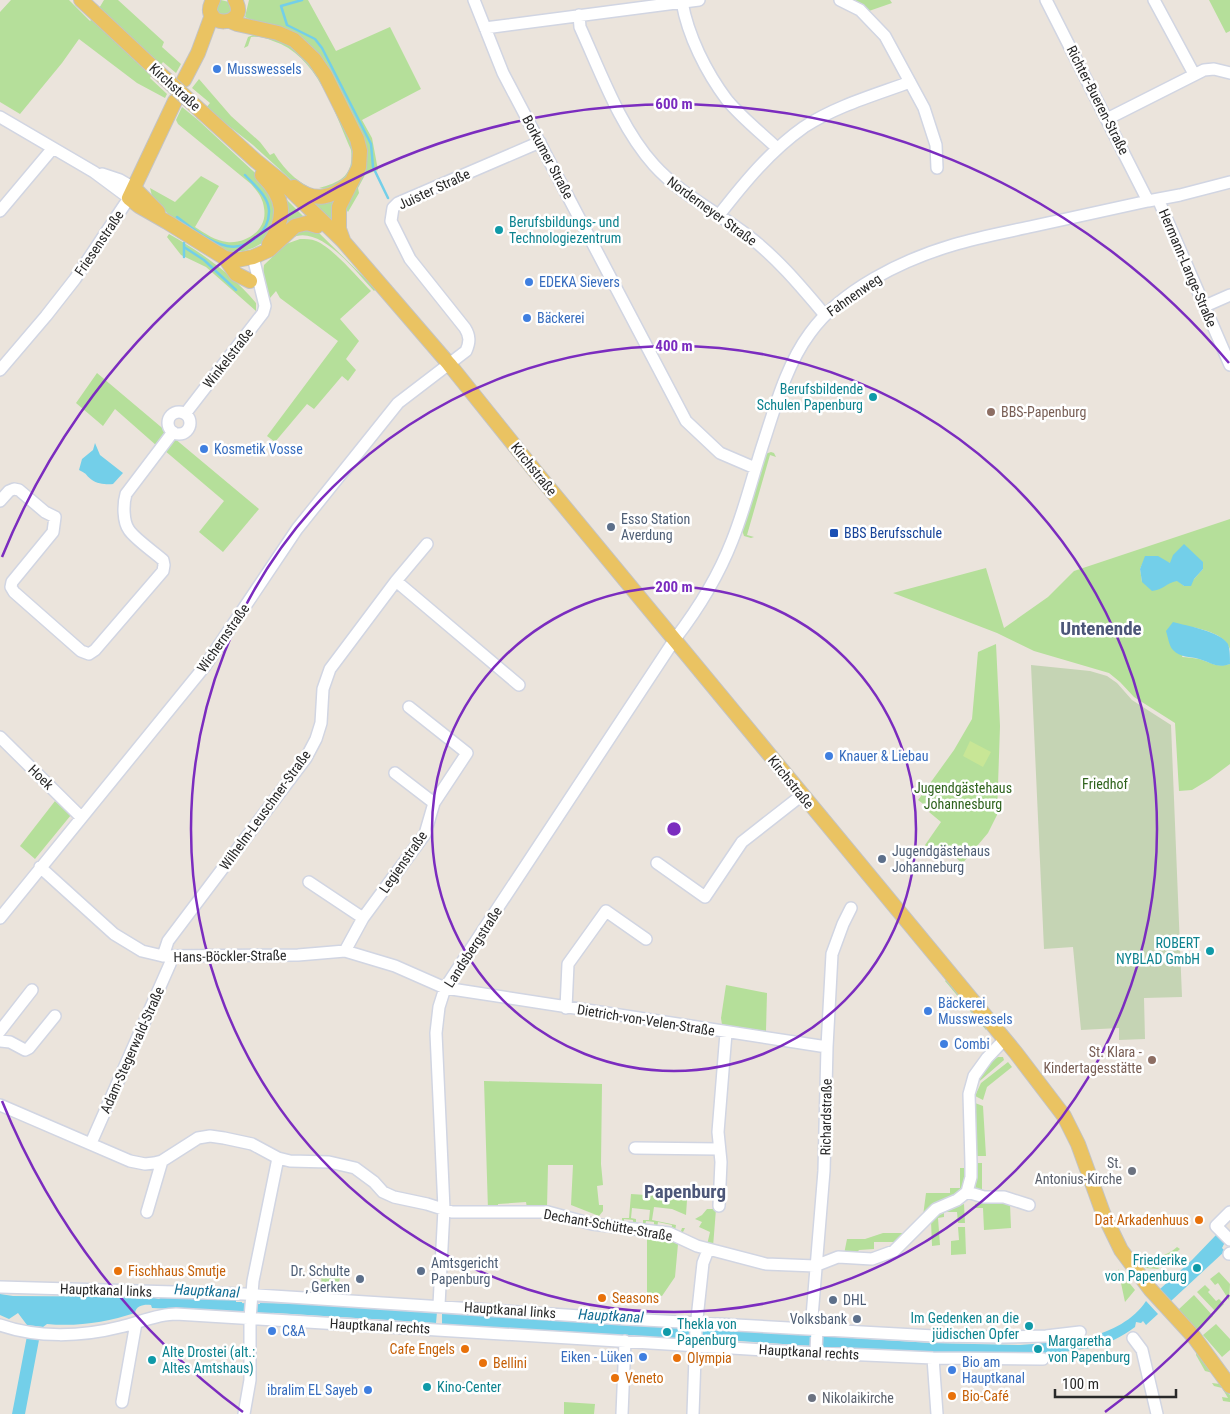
<svg xmlns="http://www.w3.org/2000/svg" width="1230" height="1414" viewBox="0 0 1230 1414" font-family="'Roboto Condensed',sans-serif">
	<style>
		.green { fill: #b5df9a; fill-rule: evenodd }
		.cemetery { fill: #c5d4b4 }
		.pitch { fill: #c8e696 }
		.water { fill: #73cfe9 }
		.lines { fill: none; stroke-linecap: round; stroke-linejoin: round }
		.stream { stroke: #73cfe9; stroke-width: 2.5 }
		.canal { stroke: #73cfe9; stroke-width: 9 }
		.minor-casing { stroke: #d1d5e2; stroke-width: 14 }
		.major-casing { stroke: #c3c3c3; stroke-width: 16 }
		.minor { stroke: #fff; stroke-width: 11 }
		.major { stroke: #eac362; stroke-width: 14 }
		.major-bridge-casing { stroke: #c3c3c3; stroke-width: 16; stroke-linecap: butt }
		.major-bridge { stroke: #eac362; stroke-width: 14 }
		.ring { fill: none; stroke: #7b2cbf; stroke-width: 2.5 }
		.shop-dot { fill: #3f7fe0; stroke: #fff; stroke-width: 2 }
		.culture-dot { fill: #0f9aa8; stroke: #fff; stroke-width: 2 }
		.education-dot { fill: #8d6e63; stroke: #fff; stroke-width: 2 }
		.service-dot { fill: #5c6f8a; stroke: #fff; stroke-width: 2 }
		.transit-dot { fill: #1a4fb4; stroke: #fff; stroke-width: 2 }
		.worship-dot { fill: #6b7280; stroke: #fff; stroke-width: 2 }
		.food-dot { fill: #e8710a; stroke: #fff; stroke-width: 2 }
		.labels { text-anchor: middle; dominant-baseline: central; stroke-width: 5; stroke-linejoin: round; paint-order: stroke }
		.shop-label { font-size: 14px; fill: #366cbe; stroke: #fff; text-anchor: start }
		.street-label { font-size: 14px; fill: #292929; stroke: #fff }
		.culture-label { font-size: 14px; fill: #0d838f; stroke: #fff; text-anchor: start }
		.education-label { font-size: 14px; fill: #785e54; stroke: #fff; text-anchor: start }
		.service-label { font-size: 14px; fill: #4e5e75; stroke: #fff; text-anchor: start }
		.transit-label { font-size: 14px; fill: #164399; stroke: #fff; text-anchor: start }
		.park-label { font-size: 14px; fill: #2f631d; stroke: #fff }
		.worship-label { font-size: 14px; fill: #5b616d; stroke: #fff; text-anchor: end }
		.food-label { font-size: 14px; fill: #c56008; stroke: #fff; text-anchor: start }
		.water-label { font-size: 15px; font-style: italic; fill: #136e94; stroke: #fff }
		.district-label { font-size: 19px; font-weight: bold; fill: #4c5678; stroke: #fff }
		.centre { fill: #7b2cbf; stroke: #fff; stroke-width: 2.5 }
		.ring-label { font-size: 15px; text-anchor: middle; font-weight: bold; fill: #7b2cbf; stroke: #fff; stroke-width: 5; stroke-linejoin: round; paint-order: stroke }
	</style>
	<rect width="100%" height="100%" fill="#ebe4dc"/>
	<path class="green" d="M11,0h58l21,21 2,-2 59,57 -1,2 17,16 -2,4 -28,-15 -58,-44 -17,24 -42,51 -20,-12v-90z
		M104,0h14l46,42 -2,5 19,17 -5,9 -13,-11 -3,4 -62,-56z
		M221,0l8,2 3,11 -13,4 -5,-10z
		M249,0h59l28,51 54,-24 31,62 -59,31 10,18 6,32 -13,5 -7,13 1,5 -11,19 -4,-6 19,-41 -48,-111 -70,-37z
		M853,0h37l2,3 -23,8z
		M1209,0h21v31l-4,2z
		M256,34l16,2 21,11 23,23 35,68 4,22 -9,22 -20,7 -7,-1c22,-6 35,-13 32,-38 -17,-39 -34,-95 -78,-109 -7,-3 -14,-5 -22,-4l-3,9 -4,2 4,-11z
		M199,79l32,37 29,26 10,13 4,-2c11,18 28,34 48,39l-25,-7 -44,-40 -47,-37 4,-5 -18,-15z
		M182,107l16,13 68,63 10,28 -7,23 -7,9 -9,5 -9,3 -19,1 -55,-36 -18,-20 -2,-8 25,14 26,-26 18,10 -24,41c9,6 21,14 32,15 20,2 41,-13 37,-34 -1,-10 -7,-17 -13,-24l-73,-60 -2,-4z
		M283,196l22,22 -19,10 -3,-6z
		M330,199l6,6 -1,20 -27,-25z
		M300,228l17,3 59,58 -2,2c-18,-19 -54,-68 -83,-53 -10,5 -16,17 -26,22z
		M169,234c33,19 62,39 87,69v8l-50,-44 -25,-12 -14,-18z
		M300,239c6,0 11,0 16,2 16,6 42,37 55,50l-31,28 19,22 -13,18 10,11 -8,11 -6,-5 -28,33 -7,-5 -32,38 -8,-6 71,-95 -58,-43 -4,-7 -6,7c-5,-11 -8,-20 -6,-33l22,-21z
		M97,373l70,59 -10,14 -42,-37 -12,17 -27,-23z
		M174,438l85,71 -36,43 -24,-20 25,-31 -60,-51z
		M771,452l3,1 2,4 -6,-2 -23,80 7,2 -3,1 -7,-2 -2,-6 23,-76z
		M1230,519v130c-6,-15 -23,-18 -37,-22l-11,30c5,0 11,1 17,2 11,3 17,9 31,5v100l-20,15 -18,11 -13,1 -4,-68 -41,-26 -14,-15 -11,-9 -75,-22 -37,-18 -104,-40 93,-25 18,60 44,-31 26,-26zM1146,556l24,7 33,6 -9,10 -10,7 -6,-5 -36,1 -2,-13z
		M996,644l4,82 -3,89 -9,18 -26,31 -16,-18 -14,7 -7,-8 16,-23 -12,-10 2,-2 -13,-10 36,-50 18,-31 6,-67z
		M55,801l16,14 -36,44 -15,-13z
		M947,979l39,49v2l-41,-49z
		M726,985l41,8 -1,38 -44,-6 -1,-7z
		M998,1057h5l1,3 -30,26 17,-24z
		M1008,1062l4,5 -25,20 -4,13 -8,-4 6,-13z
		M484,1081l118,3 -1,80 2,21 -6,1 2,19h4v6l-4,5 -28,-11 2,-40h-25l-1,43h-20l-1,-6 -28,2v6h-10z
		M975,1103l8,3 3,50h-10z
		M977,1163h5v30l-7,-3z
		M960,1168h7v9l-6,15 -38,24 3,-23h24v-5h10z
		M631,1194l45,3 11,3 -1,15 -14,-6 -18,-2 -2,13 24,5 -1,6h-4l1,-6 -14,-3 -1,6h-3v-6l-8,-1 -1,6 -2,-3v-4h6l1,-10 -18,-2 -1,10 5,1v5l-3,1v-5l-9,-1v6l-2,-2v-5h7z
		M989,1202l21,2 1,24 -27,2 -1,-22h-8v-4z
		M964,1204l1,19h-7l-1,-11h-13v5l-6,1 2,27 -8,1 -1,-25 17,-12z
		M707,1209h9l-3,38 -15,-3 -18,-10 2,-6h3l-3,6 16,9 9,2 3,-13 -11,-5 3,-5 -7,-3 7,-4z
		M958,1227h7l1,27 -15,1v-14l8,-1z
		M883,1233h23l-9,9h-23v7l-15,1 -4,5 -11,-1 3,-15h18z
		M647,1236l21,3 10,5 -3,33 -13,19 -15,-3z
		M1177,1247l3,2 -22,20 -13,-1 -2,-3 13,1 1,-3 -14,-1 1,-2 14,1 9,-4 -23,1 1,-3c13,2 22,1 32,-8z
		M1118,1269l17,21 -10,12z
		M322,1272h18l-1,14 -18,-1z
		M1219,1272l11,12 -1,16 -11,-17 -3,2 -5,-6z
		M1205,1285l5,5 -2,2 8,9 3,-2 5,5 -8,8 -19,-20z
		M1194,1295l19,21 -16,15 -19,-21z
		M1216,1324l14,15v11l-8,7 -19,-22z
		M1197,1348l33,47v7l-7,-1 -1,-4 6,1 -6,-10 -8,-2 -2,-3 8,1 -7,-11 -8,-2 -9,-16z
		M564,1402l31,2 -1,10h-30z"/>
	<path class="cemetery" d="M1031,665l59,6 17,5 10,7 15,17 39,25 11,272 -38,1 1,41 -26,1v-12l-38,2 -8,-83 -29,2z"/>
	<path class="pitch" d="M970,741l21,11 -8,15 -20,-11z"/>
	<path class="water" d="M95,443l5,12 23,18 -10,11c-5,1 -16,0 -21,-4 -6,-4 -4,-6 -13,-10l3,-11 11,-9z
		M1184,544l19,18v7l-9,10 -3,7h-7l-7,-5c-11,2 -14,9 -25,10l-10,-9 -2,-13 5,-13h13l12,7 3,-8z
		M1173,622c14,4 47,9 55,22 2,5 2,13 2,20 -13,5 -20,-2 -31,-5 -9,-3 -19,-1 -26,-9 -4,-4 -5,-13 -7,-19z
		M1216,1235l9,7 -3,6 3,3 -54,50 -11,-12 32,-29z
		M0,1294l13,2 137,1 9,2 3,-2 74,2v3h6l-1,9 -5,1 -84,-4 -1,-3c-6,-1 -15,0 -16,8 -28,9 -58,14 -88,11l-4,3 -16,-2 -9,-12 -9,6 -9,-4z
		M1146,1301l12,13 -12,11 -3,-4 -2,2 -5,-1 -1,5c-13,10 -27,16 -42,21l-3,-11c21,-6 44,-17 56,-36z
		M260,1303l84,2 93,7 -1,11 -176,-11z
		M442,1312l489,31 89,2 51,-4 1,10 -34,3 -129,-1 -224,-16 -1,3 -242,-16z
		M27,1336l11,1 1,3 -14,74h-13z"/>
	<g class="lines">
		<path class="stream" d="M302,0l-21,6 6,19 28,14 7,9 49,96 2,23 15,31
			M177,217c15,11 31,25 50,29 21,4 43,-14 42,-36 -1,-14 -15,-25 -24,-35
			M184,243v14
			M184,247l20,13 32,30"/>
		<path class="canal" d="M230,1307l40,2
			M1062,1347l41,-5"/>
		<defs>
			<path id="minor" d="M474,0l29,73 183,348 34,32 35,15
				M840,0l20,10 25,26 39,72 12,37 1,23
				M1046,0l102,201
				M1154,0l40,74
				M682,2c6,34 24,70 45,98 15,18 33,32 50,48
				M579,15l1,12c21,46 40,100 74,138 27,30 65,48 97,73 28,22 51,50 74,77
				M485,28l214,-28
				M0,117l94,55 35,26 -54,81 -29,37 -46,54
				M1107,119l97,-49 10,-1 16,4
				M102,174l18,6 14,8
				M1158,199l72,166
				M0,211l53,-63
				M719,215c25,-32 51,-64 85,-88 32,-21 71,-32 106,-45
				M1205,306l25,-11
				M168 423a11 11 0 1 1 22 0a11 11 0 1 1-22 0Z
				M185,414l78,-101 2,-7 -12,-49
				M0,501l9,-10 5,-2 5,1 26,22 10,5 -2,15 -41,50 -1,5 3,5 67,59 8,3 6,-4 68,-79 1,-6 -1,-5c-9,-8 -28,-21 -34,-30 -6,-8 -6,-26 -3,-36l47,-62
				M396,581l123,104
				M0,737l81,80
				M395,773l39,30
				M657,863l48,34 37,-55 60,-47
				M40,867l74,67 28,17 21,5 135,-1 47,-4 50,15 50,22 382,59
				M309,882l54,36
				M0,918l205,-252 92,-137 101,-126 68,-52c4,-9 4,-15 -1,-23l-55,-69 -19,-38 2,-13 5,-5 142,-61
				M345,951l18,-33 62,-84 9,-31 33,-50 -58,-46
				M163,956l5,-15 138,-183 10,-19 5,-16 2,-34 7,-20 66,-88 31,-37
				M566,1008l2,-44 38,-53 40,28
				M0,1031l32,-41
				M0,1041l10,1 15,8 4,-2 26,-32
				M0,1105l130,56 15,3 9,-1 8,-2 36,-23 12,-2 14,2 28,6 26,14 12,3 39,1 26,6 19,14 9,10 11,5 33,7 25,8h96l44,12 77,9 28,13 69,18 49,2 23,-9 34,2 22,-8 42,-42 21,-9 10,-8 4,-15v-14l-2,-69 5,-18 13,-18 17,-18
				M91,1143l79,-179 1,-7
				M635,1148l83,1
				M967,1192l17,5h20l25,8
				M719,1206l2,-44 -3,-30 8,-99
				M147,1212l15,-51
				M1230,1212l-14,14 14,14
				M1229,1254l1,-1
				M0,1287l244,7 383,25 307,17 69,1 43,-1 34,-4
				M439,1305l5,-96 -8,-176 3,-26 6,-19 230,-349c23,-30 43,-62 57,-98 13,-32 21,-67 32,-100 12,-37 23,-77 46,-108 31,-43 92,-73 143,-88 26,-8 54,-13 81,-19 38,-8 76,-17 114,-25l32,-6 50,-13
				M0,1325c37,13 81,12 120,2 18,-4 37,-13 56,-13l622,38 135,6 110,1
				M811,1329l13,-158 3,-124 5,-93 11,-30 8,-16
				M1133,1338l9,12 15,64
				M816,1352l1,-23
				M933,1358l4,56
				M122,1402l14,-79
				M244,1414l6,-34v-62l3,-37 25,-123
				M622,1414l3,-73
				M693,1414l3,-86 7,-65 5,-13"/>
			<path id="major" d="M81,0l75,70
				M213,0c-16,29 38,28 22,0
				M230,21l7,3 41,9 16,7 20,19 11,16 32,64 3,12 -1,16 -20,40v22l4,11
				M184,80l14,-27 14,-38
				M175,101l-46,97 10,8 28,16 58,36 12,2 16,-3 16,-7 26,-24 12,-3 10,3
				M203,113l53,48 26,21 61,59 106,123 86,107 481,582 48,63 14,28 25,69 18,37 29,39 44,48 36,49
				M262,175c23,23 25,42 7,69
				M294,187c21,16 38,11 57,-5
				M134,188l24,24
				M225,258l11,16 14,7"/>
		</defs>
		<use href="#minor" class="minor-casing"/>
		<use href="#major" class="major-casing"/>
		<use href="#minor" class="minor"/>
		<use href="#major" class="major"/>
		<defs>
			<path id="major-bridge" d="M156,70l47,43"/>
		</defs>
		<use href="#major-bridge" class="major-bridge-casing"/>
		<use href="#major-bridge" class="major-bridge"/>
	</g>
	<g class="ring">
		<circle cx="674" cy="829" r="242"/>
		<circle cx="674" cy="829" r="483"/>
		<path d="M1229 1295A725 725 0 0 1 1105 1412M243 1412A725 725 0 0 1 2 1101M2 557A725 725 0 0 1 1229 363"/>
	</g>
	<g class="shop-dot">
		<circle cx="217" cy="69" r="5"/>
		<circle cx="529" cy="282" r="5"/>
		<circle cx="527" cy="318" r="5"/>
		<circle cx="204" cy="449" r="5"/>
		<circle cx="829" cy="756" r="5"/>
		<circle cx="928" cy="1011" r="5"/>
		<circle cx="944" cy="1044" r="5"/>
		<circle cx="272" cy="1331" r="5"/>
		<circle cx="643" cy="1357" r="5"/>
		<circle cx="952" cy="1370" r="5"/>
		<circle cx="368" cy="1390" r="5"/>
	</g>
	<g class="culture-dot">
		<circle cx="499" cy="230" r="5"/>
		<circle cx="873" cy="397" r="5"/>
		<circle cx="1210" cy="951" r="5"/>
		<circle cx="1197" cy="1268" r="5"/>
		<circle cx="1029" cy="1326" r="5"/>
		<circle cx="667" cy="1332" r="5"/>
		<circle cx="1038" cy="1349" r="5"/>
		<circle cx="152" cy="1360" r="5"/>
		<circle cx="427" cy="1387" r="5"/>
	</g>
	<g class="education-dot">
		<circle cx="991" cy="412" r="5"/>
		<circle cx="1152" cy="1060" r="5"/>
	</g>
	<g class="service-dot">
		<circle cx="611" cy="527" r="5"/>
		<circle cx="882" cy="859" r="5"/>
		<circle cx="421" cy="1271" r="5"/>
		<circle cx="360" cy="1279" r="5"/>
		<circle cx="833" cy="1300" r="5"/>
		<circle cx="857" cy="1319" r="5"/>
	</g>
	<rect class="transit-dot" x="829" y="528" width="10" height="10" rx="2.5"/>
	<g class="worship-dot">
		<circle cx="1132" cy="1171" r="5"/>
		<circle cx="812" cy="1398" r="5"/>
	</g>
	<g class="food-dot">
		<circle cx="1199" cy="1220" r="5"/>
		<circle cx="118" cy="1271" r="5"/>
		<circle cx="602" cy="1298" r="5"/>
		<circle cx="465" cy="1349" r="5"/>
		<circle cx="677" cy="1358" r="5"/>
		<circle cx="483" cy="1363" r="5"/>
		<circle cx="615" cy="1378" r="5"/>
		<circle cx="952" cy="1396" r="5"/>
	</g>
	<g class="labels">
		<g class="shop-label">
			<text x="227" y="69">Musswessels</text>
			<text x="539" y="282">EDEKA Sievers</text>
			<text x="537" y="318">Bäckerei</text>
			<text x="214" y="449">Kosmetik Vosse</text>
			<text x="839" y="756">Knauer &amp; Liebau</text>
			<text x="938" y="1003">Bäckerei<tspan x="938" dy="16">Musswessels</tspan></text>
			<text x="954" y="1044">Combi</text>
			<text x="282" y="1331">C&amp;A</text>
			<text x="633" y="1357" text-anchor="end">Eiken - Lüken</text>
			<text x="962" y="1362">Bio am<tspan x="962" dy="16">Hauptkanal</tspan></text>
			<text x="358" y="1390" text-anchor="end">ibralim EL Sayeb</text>
		</g>
		<g class="street-label">
			<text transform="translate(175 87) rotate(42)">Kirchstraße</text>
			<text transform="translate(1098 100) rotate(63)">Richter-Bueren-Straße</text>
			<text transform="translate(548 157) rotate(62)">Borkumer Straße</text>
			<text transform="translate(434 189) rotate(-25)">Juister Straße</text>
			<text transform="translate(712 211) rotate(36)">Norderneyer Straße</text>
			<text transform="translate(99 243) rotate(-56)">Friesenstraße</text>
			<text transform="translate(1188 268) rotate(67)">Hermann-Lange-Straße</text>
			<text transform="translate(854 295) rotate(-35)">Fahnenweg</text>
			<text transform="translate(228 358) rotate(-52)">Winkelstraße</text>
			<text transform="translate(534 469) rotate(51)">Kirchstraße</text>
			<text transform="translate(223 638) rotate(-55)">Wichernstraße</text>
			<text transform="translate(41 777) rotate(44)">Hoek</text>
			<text transform="translate(791 782) rotate(51)">Kirchstraße</text>
			<text transform="translate(265 810) rotate(-54)">Wilhelm-Leuschner-Straße</text>
			<text transform="translate(403 862) rotate(-55)">Legienstraße</text>
			<text transform="translate(473 947) rotate(-57)">Landsbergstraße</text>
			<text transform="translate(230 956) rotate(-1)">Hans-Böckler-Straße</text>
			<text transform="translate(646 1020) rotate(9)">Dietrich-von-Velen-Straße</text>
			<text transform="translate(132 1050) rotate(-66)">Adam-Stegerwald-Straße</text>
			<text transform="translate(826 1117) rotate(-89)">Richardstraße</text>
			<text transform="translate(608 1225) rotate(10)">Dechant-Schütte-Straße</text>
			<text transform="translate(106 1290) rotate(2)">Hauptkanal links</text>
			<text transform="translate(510 1310) rotate(4)">Hauptkanal links</text>
			<text transform="translate(380 1326) rotate(3)">Hauptkanal rechts</text>
			<text transform="translate(809 1352) rotate(3)">Hauptkanal rechts</text>
		</g>
		<g class="culture-label">
			<text x="509" y="222">Berufsbildungs- und<tspan x="509" dy="16">Technologiezentrum</tspan></text>
			<text x="863" y="389" text-anchor="end">Berufsbildende<tspan x="863" dy="16">Schulen Papenburg</tspan></text>
			<text x="1200" y="943" text-anchor="end">ROBERT<tspan x="1200" dy="16">NYBLAD GmbH</tspan></text>
			<text x="1187" y="1260" text-anchor="end">Friederike<tspan x="1187" dy="16">von Papenburg</tspan></text>
			<text x="1019" y="1318" text-anchor="end">Im Gedenken an die<tspan x="1019" dy="16">jüdischen Opfer</tspan></text>
			<text x="677" y="1324">Thekla von<tspan x="677" dy="16">Papenburg</tspan></text>
			<text x="1048" y="1341">Margaretha<tspan x="1048" dy="16">von Papenburg</tspan></text>
			<text x="162" y="1352">Alte Drostei (alt.:<tspan x="162" dy="16">Altes Amtshaus)</tspan></text>
			<text x="437" y="1387">Kino-Center</text>
		</g>
		<g class="education-label">
			<text x="1001" y="412">BBS-Papenburg</text>
			<text x="1142" y="1052" text-anchor="end">St. Klara -<tspan x="1142" dy="16">Kindertagesstätte</tspan></text>
		</g>
		<g class="service-label">
			<text x="621" y="519">Esso Station<tspan x="621" dy="16">Averdung</tspan></text>
			<text x="892" y="851">Jugendgästehaus<tspan x="892" dy="16">Johanneburg</tspan></text>
			<text x="431" y="1263">Amtsgericht<tspan x="431" dy="16">Papenburg</tspan></text>
			<text x="350" y="1271" text-anchor="end">Dr. Schulte<tspan x="350" dy="16">, Gerken</tspan></text>
			<text x="843" y="1300">DHL</text>
			<text x="847" y="1319" text-anchor="end">Volksbank</text>
		</g>
		<g class="transit-label">
			<text x="844" y="533">BBS Berufsschule</text>
		</g>
		<g class="park-label">
			<text x="1105" y="784">Friedhof</text>
			<text x="963" y="788">Jugendgästehaus<tspan x="963" dy="16">Johannesburg</tspan></text>
		</g>
		<g class="worship-label">
			<text x="1122" y="1163">St.<tspan x="1122" dy="16">Antonius-Kirche</tspan></text>
			<text x="822" y="1398" text-anchor="start">Nikolaikirche</text>
		</g>
		<g class="food-label">
			<text x="1189" y="1220" text-anchor="end">Dat Arkadenhuus</text>
			<text x="128" y="1271">Fischhaus Smutje</text>
			<text x="612" y="1298">Seasons</text>
			<text x="455" y="1349" text-anchor="end">Cafe Engels</text>
			<text x="687" y="1358">Olympia</text>
			<text x="493" y="1363">Bellini</text>
			<text x="625" y="1378">Veneto</text>
			<text x="962" y="1396">Bio-Café</text>
		</g>
		<g class="water-label">
			<text transform="translate(207 1291) rotate(3)">Hauptkanal</text>
			<text transform="translate(611 1316) rotate(3)">Hauptkanal</text>
		</g>
		<g class="district-label">
			<text x="1101" y="628">Untenende</text>
			<text x="685" y="1191">Papenburg</text>
		</g>
	</g>
	<circle cx="674" cy="829" r="8" class="centre"/>
	<g class="ring-label">
		<text x="674" y="109">600 m</text>
		<text x="674" y="351">400 m</text>
		<text x="674" y="592">200 m</text>
	</g>
	<path d="M1055 1389v8h121v-8" fill="none" stroke="#292929" stroke-width="2.5"/>
	<text x="1062" y="1389" font-size="15" fill="#292929" stroke="#ffffff" stroke-width="4" paint-order="stroke">100 m</text>
</svg>
